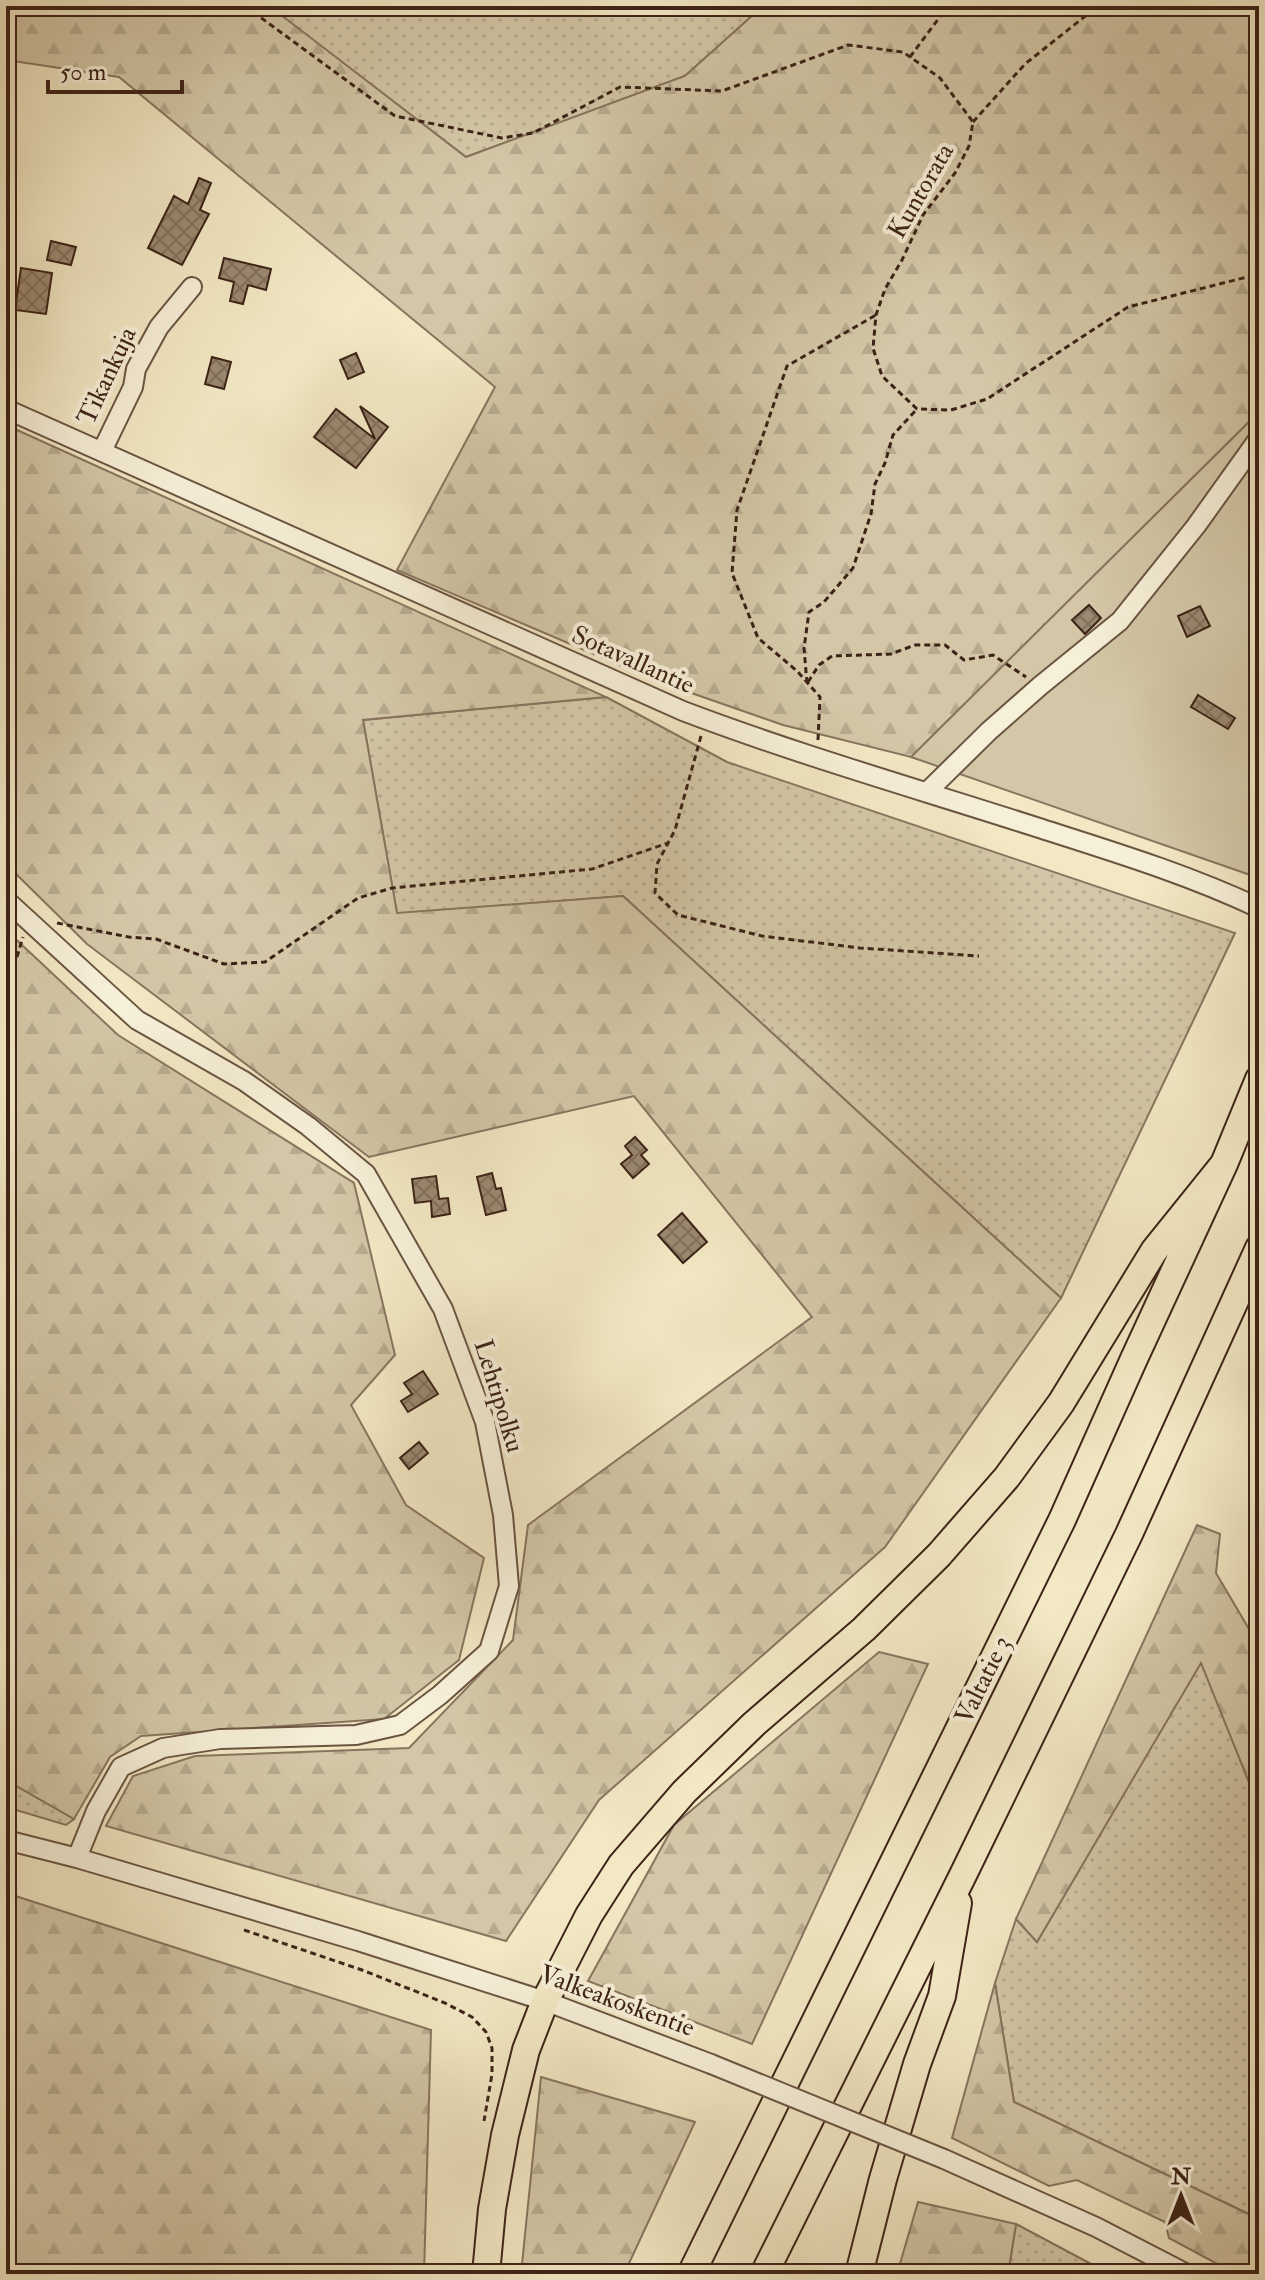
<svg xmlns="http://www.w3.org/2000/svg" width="1265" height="2280" viewBox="0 0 1265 2280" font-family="'IM FELL Double Pica',serif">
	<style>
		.grass { fill: url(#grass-dots); stroke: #88755f; stroke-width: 2 }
		.forest { fill: url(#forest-firs); stroke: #88755f; stroke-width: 2 }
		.park { fill: #d3c7a7; stroke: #88755f; stroke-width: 2 }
		.building { fill: url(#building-cross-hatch); stroke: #3d2317; stroke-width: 2 }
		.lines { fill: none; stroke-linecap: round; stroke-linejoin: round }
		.minor-casing { stroke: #6a5442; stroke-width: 22 }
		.highway-casing { stroke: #3d2317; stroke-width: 30 }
		.path { stroke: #3d2317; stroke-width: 3; stroke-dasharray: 6 4; stroke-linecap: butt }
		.minor { stroke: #f7f0d9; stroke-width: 18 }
		.highway { stroke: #f2e8c4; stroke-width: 26 }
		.minor-bridge-casing { stroke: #6a5442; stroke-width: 22; stroke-linecap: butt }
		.minor-bridge { stroke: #f7f0d9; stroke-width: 18 }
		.labels { text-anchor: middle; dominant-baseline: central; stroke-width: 8; stroke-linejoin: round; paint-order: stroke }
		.street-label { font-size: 26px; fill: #3d2317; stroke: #f7f0d9 }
	</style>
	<defs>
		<pattern id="grass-dots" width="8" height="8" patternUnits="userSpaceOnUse" patternTransform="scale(2)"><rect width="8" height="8" fill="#d3c7a7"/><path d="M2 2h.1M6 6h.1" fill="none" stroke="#b6ab8f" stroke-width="1.8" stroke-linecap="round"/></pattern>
		<pattern id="forest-firs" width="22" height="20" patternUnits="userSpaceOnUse" patternTransform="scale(2)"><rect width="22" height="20" fill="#d3c7a7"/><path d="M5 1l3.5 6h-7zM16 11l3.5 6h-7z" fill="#b6ab8f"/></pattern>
		<pattern id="building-cross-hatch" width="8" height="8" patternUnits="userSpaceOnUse" patternTransform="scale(2)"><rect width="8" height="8" fill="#9b8971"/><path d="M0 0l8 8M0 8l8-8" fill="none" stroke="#80705c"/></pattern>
	</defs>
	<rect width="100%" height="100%" fill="#f2e8c4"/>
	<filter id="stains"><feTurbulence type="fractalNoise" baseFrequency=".0025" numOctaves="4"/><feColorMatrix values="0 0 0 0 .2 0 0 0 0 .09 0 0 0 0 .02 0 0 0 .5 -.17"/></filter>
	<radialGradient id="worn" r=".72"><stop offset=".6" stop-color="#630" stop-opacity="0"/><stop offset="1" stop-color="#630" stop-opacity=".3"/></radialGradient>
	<path class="grass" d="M284,6h479l-78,70 -219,81 -186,-142z
		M606,697l121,65 508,171 -174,365 -438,-402 -226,18 -34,-194z
		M1201,1662l58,145v412l-245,-117 -19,-119 21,-64 21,23z
		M6,1780l68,39 -8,6 -60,-18z
		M1016,2224l94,50h-102z"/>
	<path class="forest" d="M6,6h278l-3,9 185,142 219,-81 78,-70h496v406l-348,345 -128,-32 -126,-44 -260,-111 98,-183 -376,-310 -113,-17z
		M6,425l600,272 -243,23 34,193 226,-17 438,402 -176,249 -286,253 -93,141 -400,-115 27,-50 62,-20 214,-8 104,-108 15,-115 284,-208 -178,-221 -265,61 -282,-213 -81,-80z
		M6,930l112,105 236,148 41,172 -44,50 55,100 78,53 -25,102 -75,59 -243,17 -31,21 -36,62 -68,-39z
		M1197,1525l23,9 -4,39 43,73v161l-58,-144 -164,279 -21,-23z
		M879,1652l49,12 -176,380 -164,-63 86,-156z
		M6,1893l425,137 -7,244h-418z
		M995,1983l19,119 245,117v55h-23l-67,-36 -4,-16 -88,-42 -28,6 -97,-48z
		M541,2077l154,45 -71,152h-103z
		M918,2202l98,22 -8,50h-111z"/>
	<path class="park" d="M1259,412v466l-348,-121z"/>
	<path class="building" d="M199,178l12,5 -11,27 9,4 -27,51 -34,-17 26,-52 14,8z
		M51,241l25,6 -5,18 -24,-5z
		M224,258l47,11 -5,21 -18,-5 -5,19 -13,-3 4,-19 -15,-4z
		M21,268l31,5 -6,41 -31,-4z
		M356,353l8,19 -16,7 -8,-19z
		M212,357l19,5 -7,27 -19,-5z
		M360,406l28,21 -32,41 -42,-31 22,-28 39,30z
		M1089,605l12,13 -16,16 -13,-14z
		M1200,606l10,20 -23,11 -9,-21z
		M1198,695l37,23 -7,11 -37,-22z
		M635,1137l12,13 -6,5 8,9 -16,14 -12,-14 11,-9 -7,-9z
		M492,1173l4,16 5,-1 5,22 -20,5 -9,-38z
		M436,1176l3,23 9,-1 2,16 -18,3 -1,-16 -16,2 -3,-24z
		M682,1213l25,29 -24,21 -25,-28z
		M423,1371l15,23 -30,18 -7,-11 11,-7 -8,-11z
		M419,1442l9,11 -19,16 -9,-11z"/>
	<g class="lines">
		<defs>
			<path id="minor" d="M6,409l677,302c116,44 235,78 353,116 75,24 151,47 223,81
				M102,451l31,-64 3,-18 23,-42 33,-40
				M927,792l62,-61 51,-45 80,-65 76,-95 63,-88
				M6,900l131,120 107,61 64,45 58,48 77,135 42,113 18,93 6,71 -20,65 -49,44 -40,30 -44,10 -136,4 -57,9 -42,19 -25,44 -19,47
				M6,1840l71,18 281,83 187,60 166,63
				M944,2159l152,68 91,47"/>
			<path id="highway" d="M486,2274l6,-65 13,-74 21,-85 19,-49 44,-86 32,-50 63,-73 70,-68 110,-95 75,-74 68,-78 54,-74 93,-152 70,-87
				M691,2274l371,-754 71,-159 91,-197 35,-85
				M764,2274l198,-397 167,-343 130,-286
				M859,2274l24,-95 34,-115 25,-68 16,-93"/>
		</defs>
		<use href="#minor" class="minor-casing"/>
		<use href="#highway" class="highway-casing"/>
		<path class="path" d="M245,6l150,110 107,22 31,-5 87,-46 102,4 126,-46 55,7 37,26 33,44 -4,24 -14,27 -32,42 -21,45 -17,29 -9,26 -3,33 9,28 35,33 34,1 36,-11 141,-92 131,-33
			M910,57l38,-51
			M973,122l52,-58 73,-58
			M808,682l11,-17 13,-9 59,-2 24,-9h30l19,15 29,-5 33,22
			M807,683l-3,-35 5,-36 15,-10 29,-34 18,-54 4,-30 10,-21 8,-28 24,-26
			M701,736l-26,94 -18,34 -2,29 23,22 84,21 98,12 119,8
			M818,740l2,-43 -23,-26 -39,-33 -26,-65 5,-63 50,-144 89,-51
			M57,923l72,14 27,2 68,25 41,-2 93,-64 34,-10 200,-19 76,-26
			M6,985l7,-15 10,-33
			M244,1930l118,40 83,33 27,14 14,15 6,16v26l-8,47"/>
		<use href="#minor" class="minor"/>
		<use href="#highway" class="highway"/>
		<defs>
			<path id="minor-bridge" d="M711,2064l233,95"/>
		</defs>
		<use href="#minor-bridge" class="minor-bridge-casing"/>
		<use href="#minor-bridge" class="minor-bridge"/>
	</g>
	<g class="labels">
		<g class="street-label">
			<text transform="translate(921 191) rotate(-60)">Kuntorata</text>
			<text transform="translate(107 376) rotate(-65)">Tikankuja</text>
			<text transform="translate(633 660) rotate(24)">Sotavallantie</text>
			<text transform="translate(499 1396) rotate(73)">Lehtipolku</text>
			<text transform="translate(983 1680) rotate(-64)">Valtatie 3</text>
			<text transform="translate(617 2001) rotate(20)">Valkeakoskentie</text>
		</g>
	</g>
	<rect width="1265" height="2280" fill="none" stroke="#f2e8c4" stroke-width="32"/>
	<rect x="8" y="8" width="1249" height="2264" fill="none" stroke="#3d2317" stroke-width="4"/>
	<rect x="16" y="16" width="1233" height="2248" fill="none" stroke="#3d2317" stroke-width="2"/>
	<g transform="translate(1181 2196)" stroke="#f7f0d9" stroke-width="6" paint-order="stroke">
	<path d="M0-6L14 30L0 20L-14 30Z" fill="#3d2317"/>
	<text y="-12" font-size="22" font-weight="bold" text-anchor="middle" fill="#3d2317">N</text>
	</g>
	<path d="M48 80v12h134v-12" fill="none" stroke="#3d2317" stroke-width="4"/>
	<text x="60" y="80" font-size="24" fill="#3d2317" stroke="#f7f0d9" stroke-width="6" paint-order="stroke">50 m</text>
	<rect width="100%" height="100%" filter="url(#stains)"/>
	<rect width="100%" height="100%" fill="url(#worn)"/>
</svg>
